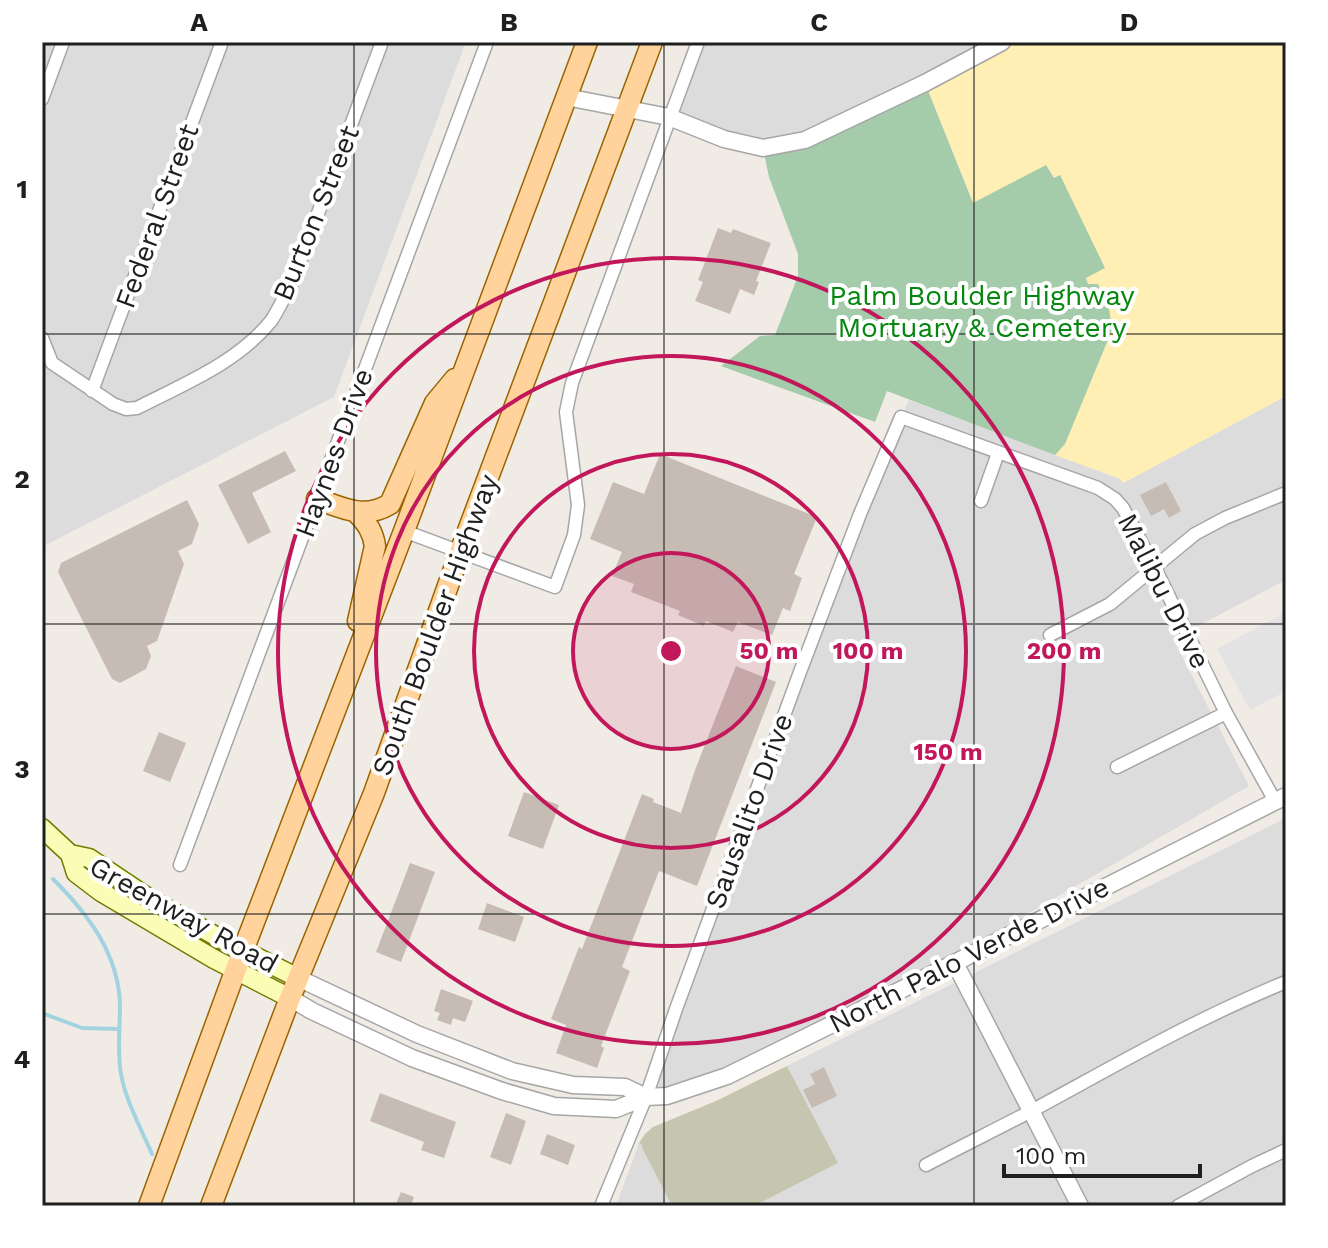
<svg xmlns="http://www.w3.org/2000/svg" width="1328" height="1248" viewBox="0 0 1328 1248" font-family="'Work Sans',sans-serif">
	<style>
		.residential { fill: #dddcdc }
		.construction { fill: #c6c5b0 }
		.sand { fill: #ffefb4 }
		.cemetery { fill: #a4cbaa }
		.parking { fill: #e3e3e3 }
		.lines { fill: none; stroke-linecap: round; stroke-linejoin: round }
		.stream { stroke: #a3d3e1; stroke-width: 4 }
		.building { fill: #c6bcb4 }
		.minor-casing { stroke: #a6a6a6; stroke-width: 15 }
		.tertiary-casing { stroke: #a6a6a6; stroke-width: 19 }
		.secondary-casing { stroke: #707c00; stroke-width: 21 }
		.primary-casing { stroke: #9a6500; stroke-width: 23 }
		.minor { stroke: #fff; stroke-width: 12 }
		.tertiary { stroke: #fff; stroke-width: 16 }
		.secondary { stroke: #fbfdb6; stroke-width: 18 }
		.primary { stroke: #ffd39b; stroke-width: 20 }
		.grid { fill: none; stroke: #1f1f1f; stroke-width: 2; stroke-opacity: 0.55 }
		.ring { fill: none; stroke: #c2185b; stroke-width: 4 }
		.labels { text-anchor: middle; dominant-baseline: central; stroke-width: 8; stroke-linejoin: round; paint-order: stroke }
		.street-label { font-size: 28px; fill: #1f1f1f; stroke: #fff }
		.park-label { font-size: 28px; fill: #05860e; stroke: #fff }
		.centre { fill: #c2185b; stroke: #fff; stroke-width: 4 }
		.ring-label { font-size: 24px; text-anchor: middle; font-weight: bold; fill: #c2185b; stroke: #fff; stroke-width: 8; stroke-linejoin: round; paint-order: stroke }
		.neatline { fill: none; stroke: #1f1f1f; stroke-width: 3 }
		.grid-label { font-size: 26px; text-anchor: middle; font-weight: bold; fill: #1f1f1f }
	</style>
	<rect width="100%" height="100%" fill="#f0ece5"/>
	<path class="residential" d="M42,42h424l-132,355 -292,150z
		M698,42h304l-163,82 -76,24 -94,-31z
		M1286,396v184l-113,59 76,147 -390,225 -132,65 -81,21 255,-680 8,-17 212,79 2,4z
		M1286,818v388h-532l84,-43 -51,-97z
		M639,1143l3,2v3l30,58h-56z"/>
	<path class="construction" d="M787,1066l51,97 -84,43h-82l-30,-58v-3l-3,-2 6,-9 8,-7 63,-26z"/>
	<path class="sand" d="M1002,42h284v354l-163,87 -2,-4 -66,-24 10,-12 47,-113 -3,-22 -11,-23 -10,-1 -3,-6 20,-10 -46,-92 -5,2 -4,-8 -77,33 -48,-120z"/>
	<path class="cemetery" d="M925,83l48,120 73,-38 8,13 6,-3 45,93 -19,10 2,6h10l11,24 3,22 -47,114 -10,11 -168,-64 -12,31 -154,-56 39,-30 15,-1 23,-59v-22l-29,-77 -6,-29 42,-8z"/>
	<path class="parking" d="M1286,612v79l-36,19 -33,-61z"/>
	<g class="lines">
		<path class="stream" d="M53,879c35,35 66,75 67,127 0,23 -3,45 1,68 5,28 20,54 31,80
			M42,1013l40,15 36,1"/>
	</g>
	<path class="building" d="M718,228l13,5 2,-4 38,14 -15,38 3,1 -5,13 -14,-6 -10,25 -35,-13 8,-19 -5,-2z
		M285,451l11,20 -44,22 19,39 -23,12 -30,-59z
		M660,454l157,63 -23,57 8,4 -12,33 -7,-3 -11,27 -34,-13 -5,10 -27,-11 -2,5 -26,-11 2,-4 -49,-19 3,-8 -22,-8 10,-24 -32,-13 23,-57 31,12z
		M1166,482l15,29 -12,7 -5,-9 -13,7 -11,-21z
		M187,500l12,24 -7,20 -14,7 6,13 -27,77 -10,5 4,10 -5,13 -26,14 -8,-4 -54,-107 3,-9z
		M736,666l40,16 -79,204 -38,-15 -37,96 8,4 -29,75 3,2 -7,20 -41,-15 10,-28 -15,-6 28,-72 3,2 60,-155 12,5 -1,3 28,11 14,-43z
		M159,732l27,11 -16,39 -27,-11z
		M524,792l35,13 -16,44 -35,-13z
		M410,863l25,9 -34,90 -25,-10z
		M487,903l37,14 -9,25 -37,-13z
		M441,989l32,12 -8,21 -12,-4 -2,7 -14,-5 3,-7 -6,-2z
		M824,1067l13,29 -25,12 -9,-18 12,-6 -5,-10z
		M380,1093l76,29 -12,36 -23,-8 3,-8 -54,-21z
		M506,1113l20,8 -15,44 -21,-8z
		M547,1134l28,11 -7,20 -28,-11z
		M401,1192l13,5 -3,9h-16z"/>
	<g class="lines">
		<defs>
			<path id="minor" d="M42,99l21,-57
				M42,338l10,25 61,41 13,5 11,-1c47,-24 100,-45 134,-87 8,-12 14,-26 21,-38l90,-241
				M92,391l130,-349
				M981,501l17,-48
				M404,531l151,56 19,-52 4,-30 -12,-93 6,-29 126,-341
				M1050,635l60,-31 85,-70 30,-16 61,-25
				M1117,767l109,-54
				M180,865l307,-823
				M926,1165c36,-19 73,-37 109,-56 83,-45 164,-92 251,-127
				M601,1206l45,-109 30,-88 124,-337 60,-158 41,-97 197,71 17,11 8,9 32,60 71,145 49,88
				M1178,1206l74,-40 34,-16"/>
			<path id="tertiary" d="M566,97l103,20 55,22 39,9 42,-8 120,-57 77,-41
				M955,963l125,243
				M298,978l119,56 95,37 61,14 52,2 21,10
				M290,998l22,13 100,47 90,33 52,15 62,3 30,-12 21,-1 60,-20 132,-65 427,-215"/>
			<path id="secondary" d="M42,828l28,26 6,19 25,19 113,67 76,39
				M70,854l19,4 64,43 68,38 77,39"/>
			<path id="primary" d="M317,499c26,9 47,21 73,5l45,-101 20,-24
				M357,513c10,10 16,19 18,33l-17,75
				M149,1206l87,-237 168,-438 183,-489
				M211,1206l79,-208 84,-205 86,-241 192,-510"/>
		</defs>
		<use href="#minor" class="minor-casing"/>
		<use href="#tertiary" class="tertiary-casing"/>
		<use href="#secondary" class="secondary-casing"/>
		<use href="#primary" class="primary-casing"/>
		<use href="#minor" class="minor"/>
		<use href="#tertiary" class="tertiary"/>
		<use href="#secondary" class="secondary"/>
		<use href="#primary" class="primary"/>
	</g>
	<path class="grid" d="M354,42v1164M664,42v1164M974,42v1164M42,334h1244M42,624h1244M42,914h1244"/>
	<circle cx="671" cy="651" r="98" fill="#c2185b" fill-opacity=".12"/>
	<g class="ring">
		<circle cx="671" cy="651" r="98"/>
		<circle cx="671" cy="651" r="197"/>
		<circle cx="671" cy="651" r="295"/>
		<circle cx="671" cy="651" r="393"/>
	</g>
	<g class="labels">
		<g class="street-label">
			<text transform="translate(316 213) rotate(-68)">Burton Street</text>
			<text transform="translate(157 216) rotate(-70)">Federal Street</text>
			<text transform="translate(334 453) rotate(-70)">Haynes Drive</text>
			<text transform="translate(1164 591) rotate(63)">Malibu Drive</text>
			<text transform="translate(435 625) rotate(-70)">South Boulder Highway</text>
			<text transform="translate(749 811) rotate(-70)">Sausalito Drive</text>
			<text transform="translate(184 915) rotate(29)">Greenway Road</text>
			<text transform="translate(969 955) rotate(-27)">North Palo Verde Drive</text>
		</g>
		<g class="park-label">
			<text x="982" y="295">Palm Boulder Highway<tspan x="982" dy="32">Mortuary &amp; Cemetery</tspan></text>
		</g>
	</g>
	<circle cx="671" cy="651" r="12" class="centre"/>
	<g class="ring-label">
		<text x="769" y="659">50 m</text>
		<text x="868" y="659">100 m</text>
		<text x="1064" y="659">200 m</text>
		<text x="948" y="760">150 m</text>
	</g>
	<rect width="1328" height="1248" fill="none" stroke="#ffffff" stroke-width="88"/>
	<path d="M1004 1164v12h196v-12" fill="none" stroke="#1f1f1f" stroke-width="4"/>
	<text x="1016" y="1164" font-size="24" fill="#1f1f1f" stroke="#ffffff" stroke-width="6" paint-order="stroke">100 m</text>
	<rect x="44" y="44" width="1240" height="1160" class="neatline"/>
	<g class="grid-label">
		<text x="199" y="31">A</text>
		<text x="509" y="31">B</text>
		<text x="819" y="31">C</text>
		<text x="1129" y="31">D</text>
		<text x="22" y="198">1</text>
		<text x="22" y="488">2</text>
		<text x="22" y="778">3</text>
		<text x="22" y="1068">4</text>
	</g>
</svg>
